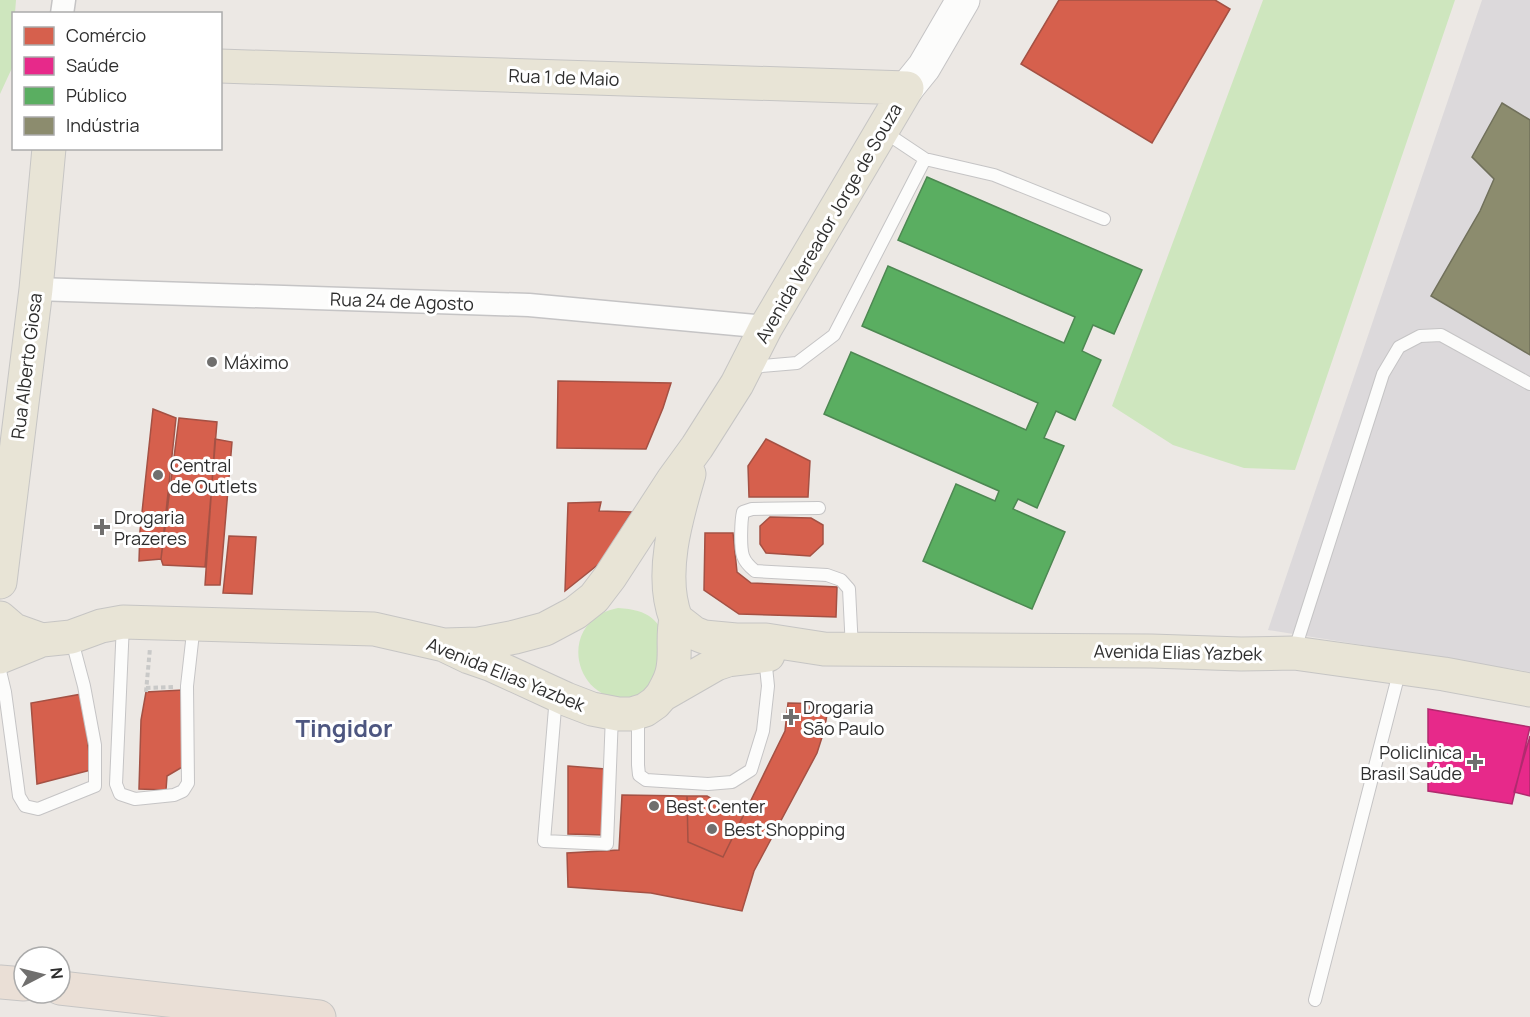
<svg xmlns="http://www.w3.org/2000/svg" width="1530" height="1017" viewBox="0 0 1530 1017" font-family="Manrope,sans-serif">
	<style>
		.industrial { fill: #dcd9db }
		.green { fill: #cee6be }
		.shops { fill: #d6604d; stroke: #a45144; stroke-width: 1.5 }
		.health { fill: #e7298a; stroke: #b02a6e; stroke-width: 1.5 }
		.public { fill: #5aae61; stroke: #4d8852; stroke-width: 1.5 }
		.industry { fill: #8c8c6e; stroke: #70705b; stroke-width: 1.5 }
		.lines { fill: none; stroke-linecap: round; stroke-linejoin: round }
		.lane-casing { stroke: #c5c4c5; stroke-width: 14 }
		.street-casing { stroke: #c5c4c5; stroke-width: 25 }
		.secondary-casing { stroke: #c5c4c5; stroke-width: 35 }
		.primary-casing { stroke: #c6c5c4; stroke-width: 35 }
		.highway-casing { stroke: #c6c5c4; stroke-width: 35 }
		.path { stroke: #c9c9c8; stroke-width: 4; stroke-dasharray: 4.5 3; stroke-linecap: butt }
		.lane { stroke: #fcfcfb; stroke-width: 12 }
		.street { stroke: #fcfcfb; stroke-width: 22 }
		.secondary { stroke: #fcfcfb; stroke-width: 33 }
		.primary { stroke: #e8e4d6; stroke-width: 33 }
		.highway { stroke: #eadfd6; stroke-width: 33 }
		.poi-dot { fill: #706f6e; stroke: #fff; stroke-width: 2 }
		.labels { text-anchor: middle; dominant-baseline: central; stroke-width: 6; stroke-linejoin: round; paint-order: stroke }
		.street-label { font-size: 18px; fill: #2e2e2e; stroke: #fff }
		.poi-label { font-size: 18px; fill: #2e2e2e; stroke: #fff; text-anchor: start }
		.district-label { font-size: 24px; font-weight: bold; fill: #4d5680; stroke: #fff }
	</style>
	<rect width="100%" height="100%" fill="#ece8e4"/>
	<path class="industrial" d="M1482,0h48v672l-262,-42z"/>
	<path class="green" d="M0,0h16l-1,13 -1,1 -2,54 -12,26z
		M1263,0h192l-160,470 -51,-2 -71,-23 -61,-39z
		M618,608c31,2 42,11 51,41l-24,45c-6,1 -12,4 -18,5 -48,2 -67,-60 -27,-85 6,-3 13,-5 18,-6z"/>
	<path class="shops" d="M1059,0h156l15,9 -78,134 -131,-79z
		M558,381l113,2 -8,25 -17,41 -89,-1z
		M153,409l23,9 -15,141 -22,2 1,-30z
		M179,418l38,4 -12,145 -42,-2 -2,-6z
		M215,439l17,3 -12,143h-15z
		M766,439l44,22 -2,36h-59l-1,-31z
		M601,502l-2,9 33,1 -32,51 -35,28 3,-88z
		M770,517l41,1 12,7v19l-13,12 -44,-3 -6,-9v-18z
		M705,533h28l4,39 14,11 86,4 -1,30 -97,-3 -35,-24z
		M229,536l27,1 -4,57 -29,-1z
		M183,690l1,76 -17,10 -1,14 -27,-1 2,-69 5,-28z
		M82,694l9,76 -54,14 -6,-81z
		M788,703l41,1 -5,27 -7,22 -63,118 -12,40 -91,-18 -83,-6 -1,-34 52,-3 3,-55 65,1 1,46 35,15 62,-126z
		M568,766l37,3 -1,66 -36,-1z
		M687,796h20l36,20 -20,41 -35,-15z"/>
	<path class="health" d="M1428,709l102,18 -18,77 -84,-13z
		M1530,736v60l-16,-4z"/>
	<path class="public" d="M927,177l215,93 -28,64 -21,-9 -11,26 19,9 -26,60 -19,-9 -12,27 20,8 -27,62 -19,-9 -5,10 52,23 -33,77 -109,-48 33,-77 39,17 4,-10 -175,-77 27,-62 175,78 12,-27 -176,-77 26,-60 176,77 11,-26 -177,-77z"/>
	<path class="industry" d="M1502,103l28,17v235l-99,-59 49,-85 14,-32 -22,-22z"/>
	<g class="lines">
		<defs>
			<path id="lane" d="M925,159l69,16 110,44
				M751,367l46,-4 37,-28 91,-176 -42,-28
				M819,508l-67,1 -9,3c-2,8 -3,35 0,44 2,6 7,11 12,15l72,4 14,5 8,9 3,60
				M123,623l-7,161 4,10 15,5 39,-4 9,-4 5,-8 -1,-97 7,-62
				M1294,652l89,-278 16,-27 21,-11 21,-1 89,49
				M0,671l5,21 14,104 6,10 13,3 57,-23v-41l-11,-59 -13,-49
				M556,696l-12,145 63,3 5,-129
				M638,713v52l1,10 7,5 62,4 24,-2 19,-12 12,-39 5,-45 -3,-29
				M1315,1000l85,-331"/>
			<path id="street" d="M62,14l2,-14
				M36,289l493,16 237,22"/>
			<path id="secondary" d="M907,88l17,-21 39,-67"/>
			<path id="primary" d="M220,66l687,22 -141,239 -29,57 -40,63 -24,33 -63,97 -16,21 -19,15 -30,16 -30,8 -36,7 -35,1
				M0,582l36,-293 13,-141
				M0,618l14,12 28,10
				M676,619l18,14 10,4 32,3h30l58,9 327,2 90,3 53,-1 150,21 86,16
				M676,619c-17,-44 0,-101 13,-145
				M0,657l42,-17 29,-3 30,-11 22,-4 251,7 70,16 25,12 23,8 74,34 26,10 26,5h14l13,-4 10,-7 7,-8 54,-31 12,-4 40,-5
				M662,695c5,-9 10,-17 11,-27 3,-16 -1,-32 3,-49"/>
			<path id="highway" d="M0,982l24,2
				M60,988l259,29"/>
		</defs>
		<use href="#lane" class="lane-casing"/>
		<use href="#street" class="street-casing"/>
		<use href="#secondary" class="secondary-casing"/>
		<use href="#primary" class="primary-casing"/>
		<use href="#highway" class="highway-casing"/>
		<path class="path" d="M146,688l27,-1
			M146,692l4,-44"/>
		<use href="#lane" class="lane"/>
		<use href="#street" class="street"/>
		<use href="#secondary" class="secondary"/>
		<use href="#primary" class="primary"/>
		<use href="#highway" class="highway"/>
	</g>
	<g class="poi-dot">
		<circle cx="212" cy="362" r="6"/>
		<circle cx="158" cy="475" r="6"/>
		<path d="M99 518h6v6h6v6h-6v6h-6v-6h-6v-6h6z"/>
		<path d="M788 708h6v6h6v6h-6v6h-6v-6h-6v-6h6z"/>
		<path d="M1472 753h6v6h6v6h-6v6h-6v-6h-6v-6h6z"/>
		<circle cx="654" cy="806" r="6"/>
		<circle cx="712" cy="829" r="6"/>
	</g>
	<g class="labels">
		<g class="street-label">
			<text transform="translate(564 77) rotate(2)">Rua 1 de Maio</text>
			<text transform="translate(828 223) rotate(-60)">Avenida Vereador Jorge de Souza</text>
			<text transform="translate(402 301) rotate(2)">Rua 24 de Agosto</text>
			<text transform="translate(26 366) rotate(-83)">Rua Alberto Giosa</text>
			<text transform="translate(1178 652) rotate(1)">Avenida Elias Yazbek</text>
			<text transform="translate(506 674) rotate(22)">Avenida Elias Yazbek</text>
		</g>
		<g class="poi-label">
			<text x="224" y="362">Máximo</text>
			<text x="170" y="465">Central<tspan x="170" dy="21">de Outlets</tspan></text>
			<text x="114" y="517">Drogaria<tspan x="114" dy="21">Prazeres</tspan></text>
			<text x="803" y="707">Drogaria<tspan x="803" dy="21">São Paulo</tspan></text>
			<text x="1462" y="752" text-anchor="end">Policlinica<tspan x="1462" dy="21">Brasil Saúde</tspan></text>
			<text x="666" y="806">Best Center</text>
			<text x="724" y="829">Best Shopping</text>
		</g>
		<g class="district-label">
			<text x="344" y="727">Tingidor</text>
		</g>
	</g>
	<rect x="12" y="12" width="210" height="138" fill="#ffffff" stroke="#ababab" stroke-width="1.5"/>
	<rect x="24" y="27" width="30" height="18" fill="#d6604d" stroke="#ababab" stroke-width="1.5"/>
	<text x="66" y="42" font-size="18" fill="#2e2e2e">Comércio</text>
	<rect x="24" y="57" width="30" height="18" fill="#e7298a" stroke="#ababab" stroke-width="1.5"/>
	<text x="66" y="72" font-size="18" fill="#2e2e2e">Saúde</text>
	<rect x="24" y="87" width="30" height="18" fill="#5aae61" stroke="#ababab" stroke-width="1.5"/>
	<text x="66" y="102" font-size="18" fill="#2e2e2e">Público</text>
	<rect x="24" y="117" width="30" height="18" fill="#8c8c6e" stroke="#ababab" stroke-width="1.5"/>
	<text x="66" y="132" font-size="18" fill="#2e2e2e">Indústria</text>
	<g transform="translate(42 975) rotate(83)"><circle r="28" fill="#ffffff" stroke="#ababab" stroke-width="1.5"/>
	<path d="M0-4.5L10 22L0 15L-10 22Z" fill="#706f6e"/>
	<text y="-9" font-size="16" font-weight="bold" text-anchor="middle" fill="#2e2e2e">N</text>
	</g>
</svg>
